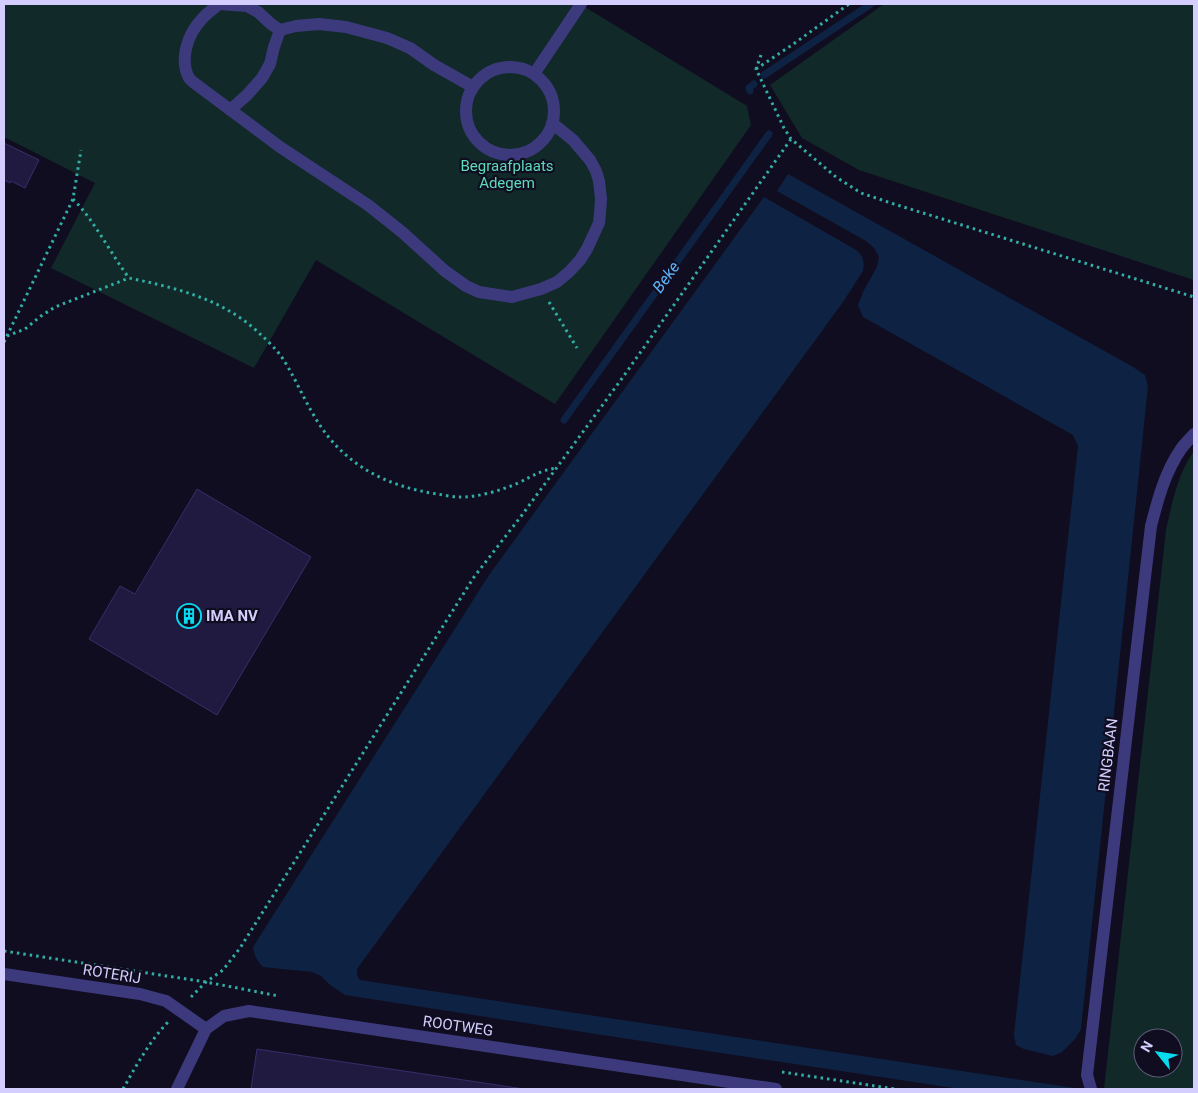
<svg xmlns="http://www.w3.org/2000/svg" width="1198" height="1093" viewBox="0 0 1198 1093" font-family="Roboto,sans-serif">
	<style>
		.green { fill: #112928; fill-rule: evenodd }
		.water { fill: #0e2343 }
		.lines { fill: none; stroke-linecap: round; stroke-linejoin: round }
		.stream { stroke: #0e2343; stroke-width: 7 }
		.building { fill: #211a40; stroke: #392d6b }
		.path { stroke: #31aea5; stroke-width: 3; stroke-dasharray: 2.5 4; stroke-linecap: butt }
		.pedestrian { stroke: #3c3a7d; stroke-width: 12 }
		.minor { stroke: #3c3a7d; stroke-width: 12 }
		.labels { text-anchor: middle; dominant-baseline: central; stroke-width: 4.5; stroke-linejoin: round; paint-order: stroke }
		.park-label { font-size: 15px; fill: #5cdbba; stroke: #100d20 }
		.poi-label { font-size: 15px; font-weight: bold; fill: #d3cefd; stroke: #100d20; text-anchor: start }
		.street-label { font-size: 15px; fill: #d3cefd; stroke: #100d20 }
		.water-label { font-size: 16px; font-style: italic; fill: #5fb3fa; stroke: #100d20 }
	</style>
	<rect width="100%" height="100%" fill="#100d20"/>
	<path class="green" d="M4,4h576l167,102 4,19 -196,279 -239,-144 -62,108 -203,-100 44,-85 -91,-46z
		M884,4h310v276l-335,-110 -57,-32 -32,-53z
		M1194,451v638h-90l62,-559c6,-27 12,-57 28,-79zM1143,1038h30v30h-30z"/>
	<path class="water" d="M788,174l345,193 12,8 3,11 -67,643 -6,10 -13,13 -9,4 -29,-7 -8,-4 -2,-10 64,-589 -5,-11 -210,-118 -5,-12 6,-15 13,-23 2,-10 -5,-9 -8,-7 -89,-50z
		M764,197l92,53c7,6 9,11 7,21l-20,31 -486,667v7l3,4 242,37 473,71v1h-115l-364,-55 -251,-39 -16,-11 -8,-8 -9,-4 -49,-5c-6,-6 -9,-12 -10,-20l236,-372z"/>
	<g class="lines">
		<path class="stream" d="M764,75l107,-71
			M750,91l-1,-3 5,-4
			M564,420l205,-286"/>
	</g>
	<path class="building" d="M4,143l35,17 -14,28 -14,-7 -1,2 -6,-3z
		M197,489l114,68 -94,158 -128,-76 31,-53 15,8z
		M257,1049l267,40h-273z"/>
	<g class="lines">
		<path class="path" d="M761,55l-5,14 28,59 7,11 45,38 25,16 33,11 300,93
			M756,69l36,-24 57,-41
			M73,199c21,21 38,55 56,79 47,10 95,21 131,56 7,6 15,14 21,22 13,19 22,42 35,63 27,45 69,67 121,75 7,1 15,3 22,3 16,1 44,-7 59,-14 15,-7 21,-12 38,-15
			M549,302l28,46
			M7,336l18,-7 16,-13 14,-9 74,-29
			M4,342l69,-143 8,-49
			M4,951l202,31 73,14
			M191,997l15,-15 17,-12 17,-22 234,-371 48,-62 101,-138 168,-238
			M782,1072l113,17
			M123,1089c13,-23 26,-47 45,-67"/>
		<path class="pedestrian" d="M466 111a44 44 0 1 1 88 0a44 44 0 1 1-88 0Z
			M534,74l47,-70
			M473,87l-39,-22 -24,-17 -23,-10 -41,-11 -27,-3 -23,2 -16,4 -9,-6 -13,-12 -11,-6 -28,-2c-6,5 -13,10 -18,16 -13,14 -22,39 -12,58 3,4 8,7 12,10l79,59 88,58 34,27 43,39 21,15 13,6 33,5 29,-8 16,-7 12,-10 11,-12 7,-11 12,-26 1,-10 1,-14 -2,-18 -3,-10 -6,-11 -17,-20 -21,-17
			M230,110l17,-15 15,-17 8,-14 4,-17 6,-17"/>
		<path class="minor" d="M4,974l136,20 26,7 40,28
			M177,1089l29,-60 18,-13 25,-5 527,78
			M1091,1089l-4,-14 64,-549c7,-27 14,-54 30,-77 4,-6 9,-10 13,-15"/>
	</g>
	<defs>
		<symbol id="building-ring" viewBox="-11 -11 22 22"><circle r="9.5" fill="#100d20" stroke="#08daef" stroke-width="1.5"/><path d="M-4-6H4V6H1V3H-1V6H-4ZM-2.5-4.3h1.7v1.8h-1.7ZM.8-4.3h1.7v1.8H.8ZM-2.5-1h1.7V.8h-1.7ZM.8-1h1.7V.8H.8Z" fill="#08daef"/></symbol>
	</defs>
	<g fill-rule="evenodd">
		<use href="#building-ring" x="175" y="602" width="28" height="28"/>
	</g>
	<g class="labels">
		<g class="park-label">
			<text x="507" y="166">Begraafplaats<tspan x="507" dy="17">Adegem</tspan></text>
		</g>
		<g class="poi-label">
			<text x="206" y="616">IMA NV</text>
		</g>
		<g class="street-label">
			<text transform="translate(1108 755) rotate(-83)">RINGBAAN</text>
			<text transform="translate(112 974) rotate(9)">ROTERIJ</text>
			<text transform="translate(458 1026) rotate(8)">ROOTWEG</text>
		</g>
		<g class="water-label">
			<text transform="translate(666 277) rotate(-54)">Beke</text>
		</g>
	</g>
	<rect width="1198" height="1093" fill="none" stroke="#d3cefd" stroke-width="10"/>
	<g transform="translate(1158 1053) rotate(300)"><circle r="24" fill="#100d20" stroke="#5e5a78"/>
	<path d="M0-4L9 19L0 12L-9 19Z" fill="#08daef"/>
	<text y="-8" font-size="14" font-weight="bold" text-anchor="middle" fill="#d3cefd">N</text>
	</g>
</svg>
